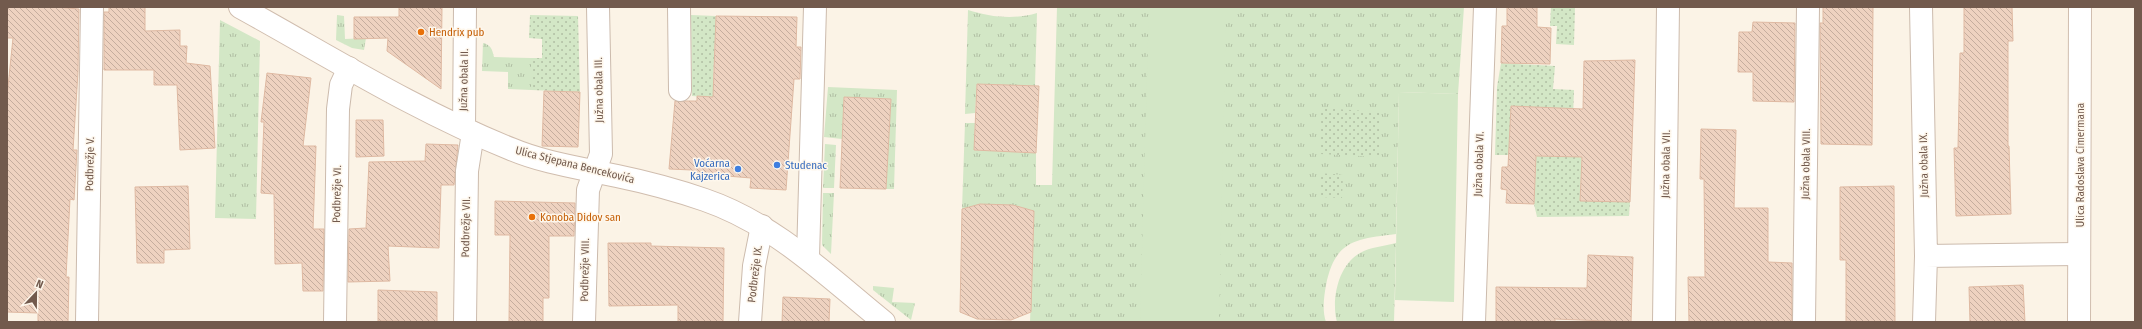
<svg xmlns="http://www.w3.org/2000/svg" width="2142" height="329" viewBox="0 0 2142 329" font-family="'Fira Sans Condensed',sans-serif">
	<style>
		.grass { fill: url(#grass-tufts) }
		.park { fill: #d3e7c6 }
		.garden { fill: url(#garden-dots) }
		.building { fill: url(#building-back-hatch); stroke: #dfb9a2 }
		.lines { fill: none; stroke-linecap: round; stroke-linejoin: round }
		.street-casing { stroke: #ccbbad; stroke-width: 24 }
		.secondary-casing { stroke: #d0bdae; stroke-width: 24 }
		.street { stroke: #fff; stroke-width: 22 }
		.secondary { stroke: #fff; stroke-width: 22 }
		.food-dot { fill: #e8710a; stroke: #fef7ec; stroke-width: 1.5 }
		.shop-dot { fill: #3f7fe0; stroke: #fef7ec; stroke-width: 1.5 }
		.labels { text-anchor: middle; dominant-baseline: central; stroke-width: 3; stroke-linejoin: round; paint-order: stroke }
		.food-label { font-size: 11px; fill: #c56008; stroke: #fef7ec; text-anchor: start }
		.street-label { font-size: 11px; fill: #725a4d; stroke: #fef7ec }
		.shop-label { font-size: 11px; fill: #366cbe; stroke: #fef7ec; text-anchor: end }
	</style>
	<defs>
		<pattern id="grass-tufts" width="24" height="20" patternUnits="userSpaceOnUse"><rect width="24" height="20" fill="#d3e7c6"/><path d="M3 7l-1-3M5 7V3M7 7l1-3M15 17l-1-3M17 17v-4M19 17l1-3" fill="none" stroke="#b0bea3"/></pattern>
		<pattern id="garden-dots" width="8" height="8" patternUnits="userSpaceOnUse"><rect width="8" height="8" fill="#d3e7c6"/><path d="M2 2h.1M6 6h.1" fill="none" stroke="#b0bea3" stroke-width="1.8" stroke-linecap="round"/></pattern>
		<pattern id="building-back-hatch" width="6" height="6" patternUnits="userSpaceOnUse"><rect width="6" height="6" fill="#eed2c0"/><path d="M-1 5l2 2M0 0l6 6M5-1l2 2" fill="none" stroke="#c5ad9e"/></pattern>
	</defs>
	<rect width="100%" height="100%" fill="#fbf3e6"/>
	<path class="grass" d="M1057,7h112l-11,315h-128l4,-111c-25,-7 -47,-9 -72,-2l3,-86h10l-1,27 62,3v32h16z
		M1176,7h288l-6,87 -59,-2 -3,142c-40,5 -61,6 -70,51 -2,12 -4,25 0,37h-161z
		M968,10c22,7 46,10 69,3l-2,73 -58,-2 -2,29 -10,1z
		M337,15l7,1 1,23 21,-1 -2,12 -12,-2 -16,-8z
		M220,20l40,21 -4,178 -41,-1z
		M483,43c8,2 9,6 11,14l37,1v32l-23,-1v-17l-26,-1z
		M828,87l69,3 -3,99h-8l5,-90 -47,-2 -2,42 -18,-2z
		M825,144l11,1 -2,43h-11z
		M823,193h11l-3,61 -9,-9z
		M1396,243l-2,79h-57c-6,-22 1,-57 23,-69 10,-6 25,-7 36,-10z
		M873,286l21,2 -2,14 23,1 -4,17 -38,-30z"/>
	<path class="park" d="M1149,7h77l-7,315h-79z
		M1399,92l59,2 -4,208 -59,-2z"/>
	<path class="garden" d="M1551,7h24l-1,38 -18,-1 1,-18h-7z
		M530,15l48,1 2,76 -49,-2v-32h11v-19l-13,-1z
		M691,15l25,1 -3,66 43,2 -21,15 -43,-3z
		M1501,63l54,3 -2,23 21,1 -2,56h10l-2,54 50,2 -1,14 -92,1 -3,-13 2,-48h13l1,-48 -39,-2 -2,49h-14l2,-68z
		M1321,108l60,4 -1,45 -60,-3z
		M1319,173l24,2 -1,23 -23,-1z"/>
	<path class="building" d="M7,7h48l24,2 -1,63 -5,78h4l-3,50 -4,-1 -4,78h3l-1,45h-30v-9l-31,-1v-216l6,-58h-6z
		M109,7h36v24l35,-1v16h7l-1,17 24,3 5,82 -35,2 -3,-65h-23v-15h-50v-58h5z
		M399,7h43l-1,82 -54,-38 1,-13 -34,1v-22h45z
		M1507,7h30v20l14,1 -1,36 -49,-1 1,-37h5z
		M1823,7h50l-1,138 -51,-1 -1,-121h3z
		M1964,7h48l1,34h-5v105h1l2,68 -55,2 -2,-68h4l2,-95h4z
		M716,16l81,1 -1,30h5l-1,32h-6l-8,111 -36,-2 1,-10 -60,-5 1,-3 -23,-1 6,-68h22v-5l16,1z
		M1753,22l42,1 -1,79 -41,-1v-29h-15l1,-40h13z
		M1635,60l-5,142 -50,-1 2,-44 -46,-1 -2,48 -28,-1 1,-13 -6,-1 1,-22h6l3,-61 72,3 1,-48z
		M267,73l44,5 -8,68h13l-3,83h11l-1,62h-20l-1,-28 -27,1 -1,-70 -13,-1 3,-71h-3z
		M977,84l62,2 -3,67 -62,-3z
		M544,91l36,1 -2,55 -36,-1z
		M844,97l47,2 -5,90 -46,-1z
		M356,120h27l1,36 -28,1z
		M1701,129l35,1 -2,78h34v54l24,1v59h-103l-1,-45h17l-1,-98h-4z
		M426,144l32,1 -4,40h-13l-2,63 -51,-2 2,35 -42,1 1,-53 17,-1 3,-66 56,-1z
		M188,186l2,63 -26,1v13h-27l-2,-76z
		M1894,186l1,136h-49v-62h-6v-73z
		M495,201l80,2 -1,33h-25v62h-6v24h-34l1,-87h-15z
		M980,204l33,1 21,6 -3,101 -20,8 -34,-1 -17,-7 2,-103z
		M608,243h43v3l73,2 -1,74h-45v-17l-69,1z
		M1588,255l45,2 -2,65 -76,-3v3h-59v-35l91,1z
		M2023,285l2,37h-55l-1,-35z
		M378,290l59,2v30l-59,-1z
		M783,297l47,2 -1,23h-47z"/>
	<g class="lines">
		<defs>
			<path id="street" d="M679,7l1,83
				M1921,7l5,249 -2,66
				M464,128l1,-121
				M1926,256l153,-2
				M808,257l7,-250
				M87,322l5,-315
				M335,322l3,-213 3,-24 8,-17
				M465,322l2,-151 6,-38
				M584,322l4,-132 13,-36 -3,-147
				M750,322l4,-56 8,-40
				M1474,322l11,-315
				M1664,322l4,-315
				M1804,322l4,-315"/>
			<path id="secondary" d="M240,7c89,49 176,104 271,142 33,14 70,19 106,27 29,6 59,14 88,24 70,24 122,76 179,122
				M2079,322l1,-315"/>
		</defs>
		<use href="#street" class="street-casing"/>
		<use href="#secondary" class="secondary-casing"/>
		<use href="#street" class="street"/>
		<use href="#secondary" class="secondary"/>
	</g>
	<g class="food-dot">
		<circle cx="421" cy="32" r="4"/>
		<circle cx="532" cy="217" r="4"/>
	</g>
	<g class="shop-dot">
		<circle cx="777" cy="165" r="4"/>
		<circle cx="738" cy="169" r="4"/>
	</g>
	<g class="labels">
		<g class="food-label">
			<text x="429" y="32">Hendrix pub</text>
			<text x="540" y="217">Konoba Didov san</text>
		</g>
		<g class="street-label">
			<text transform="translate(464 80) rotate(-89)">Južna obala II.</text>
			<text transform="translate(599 90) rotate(-91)">Južna obala III.</text>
			<text transform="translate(90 164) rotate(-89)">Podbrežje V.</text>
			<text transform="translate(1479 164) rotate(-88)">Južna obala VI.</text>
			<text transform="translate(1666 164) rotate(-89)">Južna obala VII.</text>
			<text transform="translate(1806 164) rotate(-89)">Južna obala VIII.</text>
			<text transform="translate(575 165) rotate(14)">Ulica Stjepana Bencekovića</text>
			<text transform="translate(1924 165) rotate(-91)">Južna obala IX.</text>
			<text transform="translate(2080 165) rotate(-90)">Ulica Radoslava Cimermana</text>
			<text transform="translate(337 194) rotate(-89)">Podbrežje VI.</text>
			<text transform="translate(466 227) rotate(-89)">Podbrežje VII.</text>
			<text transform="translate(585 270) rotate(-89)">Podbrežje VIII.</text>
			<text transform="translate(755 274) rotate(-83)">Podbrežje IX.</text>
		</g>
		<g class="shop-label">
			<text x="730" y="163">Voćarna<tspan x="730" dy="13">Kajzerica</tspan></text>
			<text x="785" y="165" text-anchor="start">Studenac</text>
		</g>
	</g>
	<rect width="2142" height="329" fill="none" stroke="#725a4d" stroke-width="16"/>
	<g transform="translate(36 293) rotate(22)" stroke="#fef7ec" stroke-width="3" paint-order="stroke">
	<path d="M0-3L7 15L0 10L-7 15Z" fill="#725a4d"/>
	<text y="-6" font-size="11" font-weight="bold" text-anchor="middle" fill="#725a4d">N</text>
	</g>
</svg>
